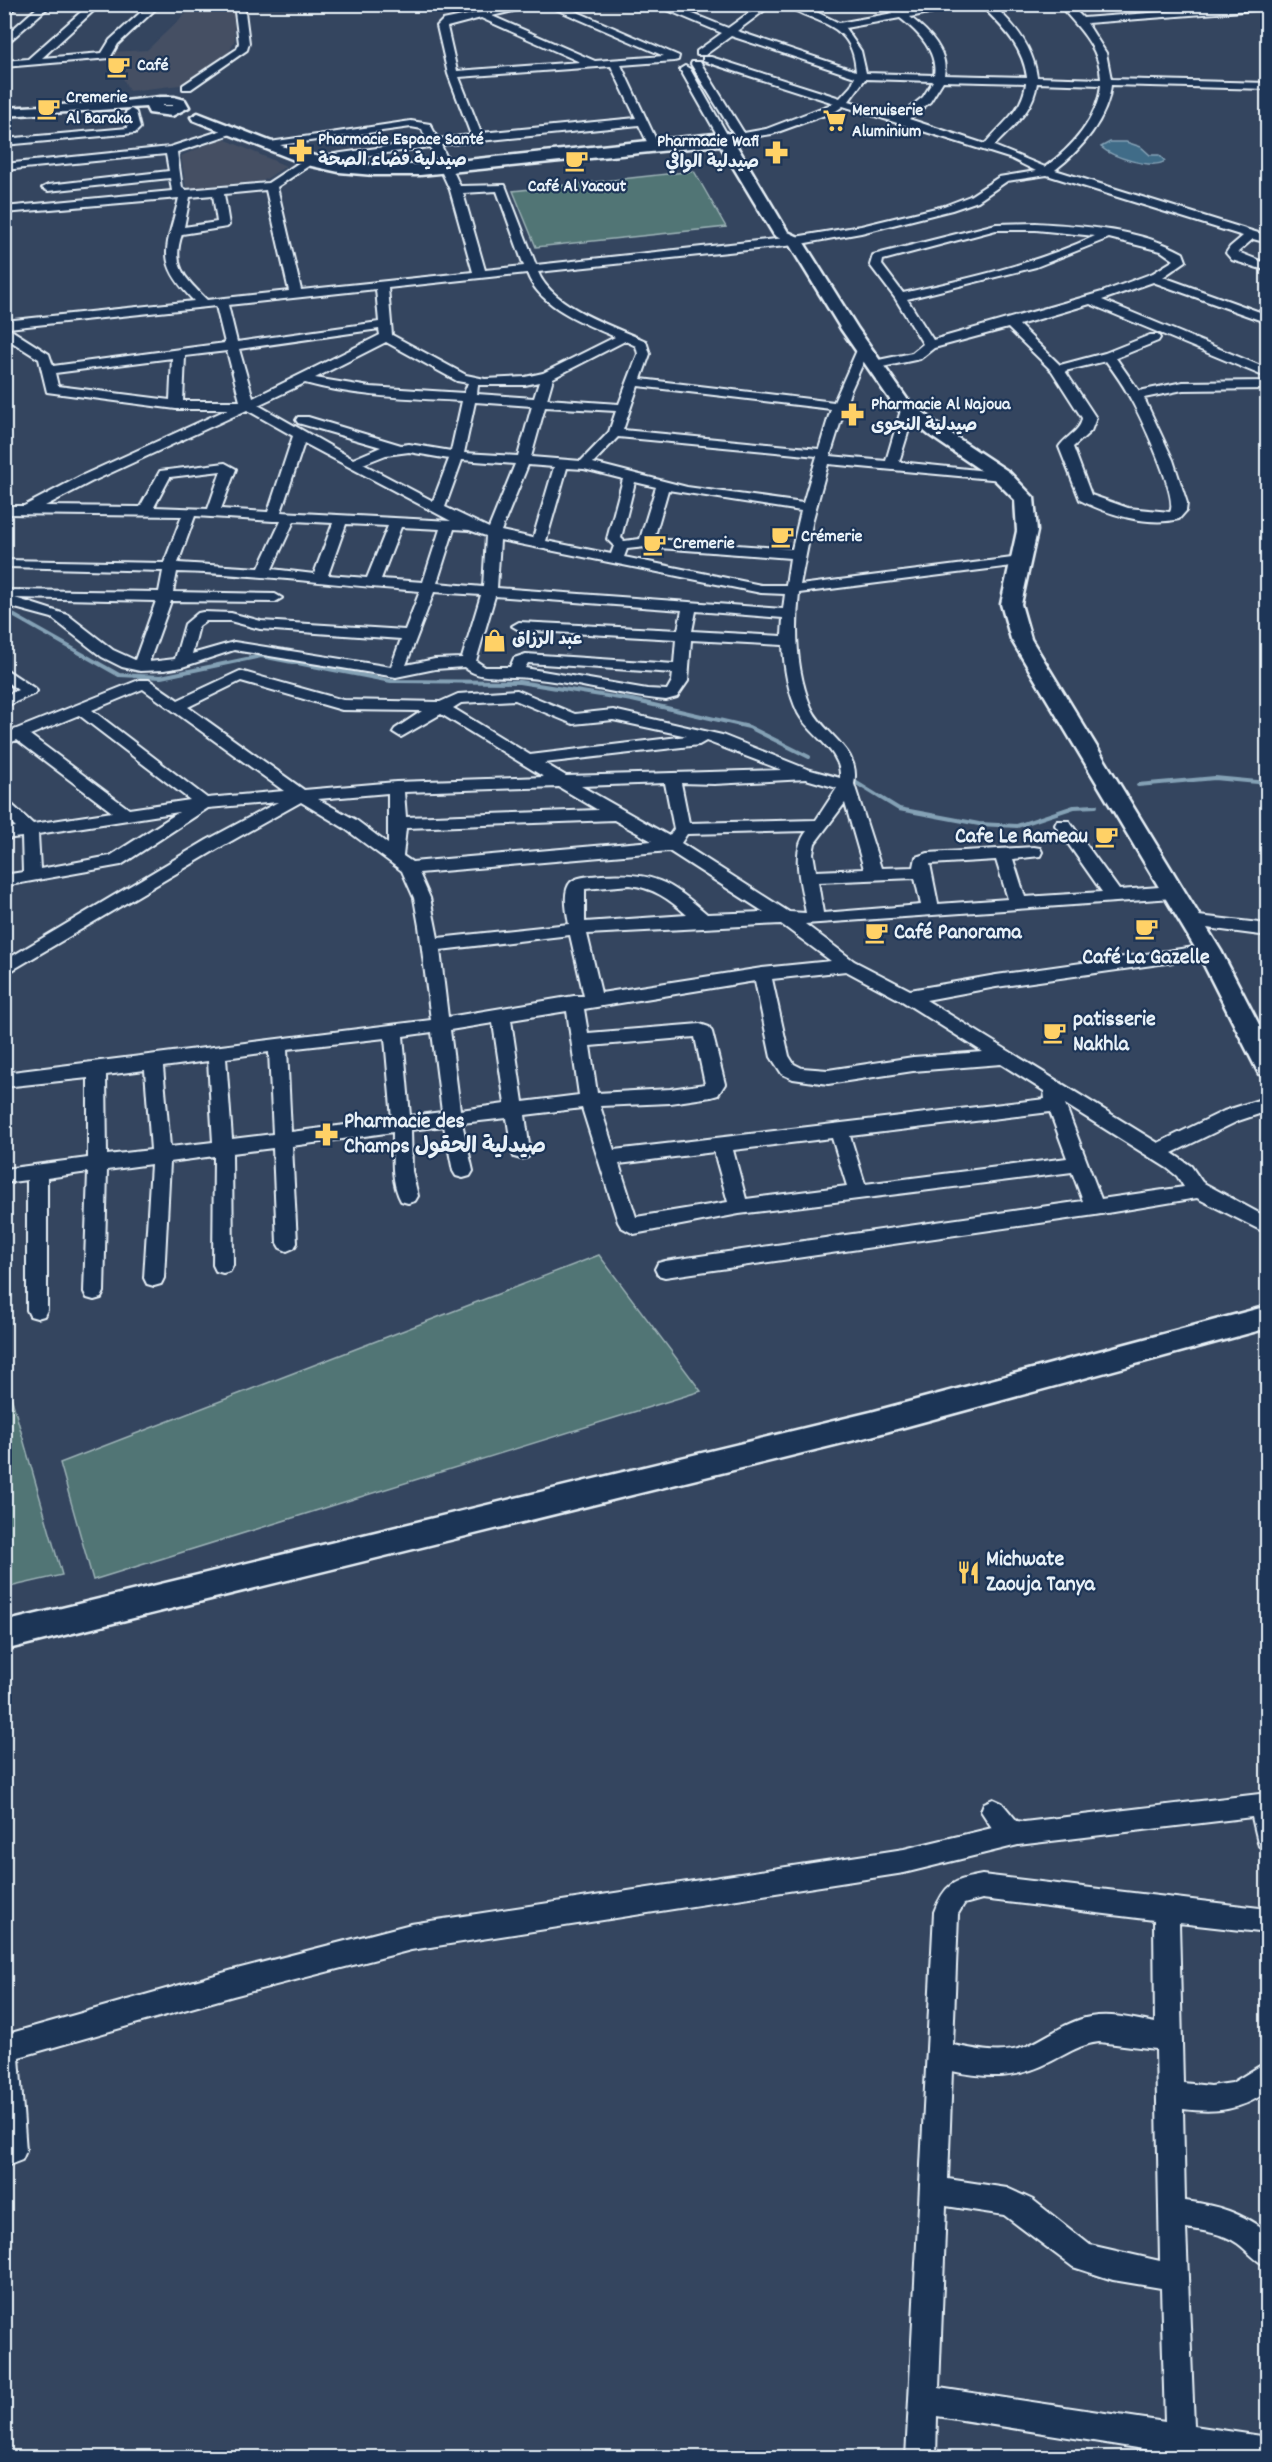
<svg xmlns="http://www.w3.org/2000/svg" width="1272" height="2462" viewBox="0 0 1272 2462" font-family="Dekko,'Playpen Sans Arabic',sans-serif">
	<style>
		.built { fill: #445064 }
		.green { fill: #517475; stroke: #9cb2b6; stroke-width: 1.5 }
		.water { fill: #416c88; stroke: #84a1b5; stroke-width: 1.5 }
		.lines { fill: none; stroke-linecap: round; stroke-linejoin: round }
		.stream { stroke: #84a1b5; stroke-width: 4 }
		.street-casing { stroke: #e8f1f8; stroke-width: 4 }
		.secondary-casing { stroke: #e8f1f8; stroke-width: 5 }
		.street { fill: #1d3557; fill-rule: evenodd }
		.secondary { fill: #1d3557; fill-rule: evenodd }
		.labels { text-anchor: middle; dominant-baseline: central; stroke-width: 4.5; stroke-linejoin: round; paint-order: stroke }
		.far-poi-label { font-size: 18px; font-weight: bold; fill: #e8f1f8; stroke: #1d3557; text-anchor: start }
		.poi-label { font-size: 22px; font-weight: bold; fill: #e8f1f8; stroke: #1d3557; text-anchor: start }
	</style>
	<rect width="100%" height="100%" fill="#34455f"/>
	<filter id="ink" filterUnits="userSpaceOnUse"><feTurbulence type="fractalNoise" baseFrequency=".0167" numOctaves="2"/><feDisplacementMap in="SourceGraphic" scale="12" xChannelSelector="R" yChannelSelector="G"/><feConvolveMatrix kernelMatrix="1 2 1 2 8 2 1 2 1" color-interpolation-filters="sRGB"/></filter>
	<g filter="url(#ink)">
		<path class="built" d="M195,5h38l2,34 -6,14 -49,32 -51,6 -18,-39 36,-2z
			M222,138l64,28 -23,15 -77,7 -5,-32z"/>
		<path class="green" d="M694,171l32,56 -190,20 -23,-56z
			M599,1255l102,136 -608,189 -33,-117z
			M4,1372l58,203 -57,13h-1z"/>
		<path class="water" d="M1110,142h16l15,5 9,8h9l6,6c-12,9 -53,-4 -64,-14z"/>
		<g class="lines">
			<path class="stream" d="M4,610l115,65 42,2 100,-21 130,25 128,1 113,18 117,27 60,30
				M850,779l49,30 80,15 38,2 57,-19 22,-1
				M1138,785l77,-7 53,5"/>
			<defs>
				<path id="street" d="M9,4h11l-16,13v-9z
					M41,4h11l-48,42v-9z
					M90,4h11l-59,54 60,-5 8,-13 40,-36h11l-43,40 -8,14 -106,9v-6l24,-2z
					M234,4h10l5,39 -2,7 -56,39h-8v-4l54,-36 2,-6z
					M521,4h22l-51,12 103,45 69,-5 -120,-52h15l120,52 -1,4 -4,1 -53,4 38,81 -1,2h-8l-11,-23 -198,20 19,41 45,-1 31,80 259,-28 66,-11 83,-20 26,-10 29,-19 37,-6 -24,-12 -169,-53 -7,5 -64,23 -35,5 -46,-75 1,-2h8l44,71 22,-4 68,-26 -131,-42v-4h8l129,41 11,-12 4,-9 -124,-41 -26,19h-8v-4l25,-18 -69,-29h15l60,24 33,-24h12l-36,27 119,40c-3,-51 -41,-46 -72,-67h16l39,19 54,-10 -14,-9h13l11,8 43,-8h25l-61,13c17,13 39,34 34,58l83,2c-5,-33 -25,-50 -47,-73h11c24,20 42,43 46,73l64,2c-1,-32 -23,-52 -43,-75h11l14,14 185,-14v5l-181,14 19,30 5,26 157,4v6l-157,-4c-3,34 -30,65 -56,85l213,66v7l-15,-4 -15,13 30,12v7l-36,-11 -6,-7 4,-6 13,-11 -196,-61 -40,6 -29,20 -26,9 -91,23 -66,12 -257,27c14,35 76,55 108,69l4,13 -9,25 193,23 23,-52 6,-4 4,1 2,3 -19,42 -20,64 56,5 15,-51 7,-4 7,4 -16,52 108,11 2,3 -2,3 -5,1 -174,-16 -15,55 -13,66 220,-28 7,4 -7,4 -221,28c-4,37 -3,78 12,114 11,27 51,42 43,77l27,84 33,-1 2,-10 12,-4 106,-6 6,1 2,4 -2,4 -27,3 12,38 77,-5 -47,-67 2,-4h12l50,69 54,-4 6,2 2,4 -2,4 -6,2 -368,26 49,37 56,29 86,-15 213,-30 6,2 3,4 -3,4 -6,2 -213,30 -70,13 232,143 66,-32 44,-14v14l-30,10 -66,32 19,13 11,16 66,36v16l-71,-36 -102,17 -430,62 -7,-2 -3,-6 3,-6 7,-2 418,-60 -11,-29 -333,42 -105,20 -13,-7 -3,-5 -36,-114 -57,7 5,37 -2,5 -7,2 -7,-2 -2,-5 -5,-34 -45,5 11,48 -3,5 -7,2 -7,-2 -3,-5 -9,-45 -33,4 1,41 6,25 -3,5 -7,2 -7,-2c-11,-20 -8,-46 -8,-69l-101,14 5,97 -3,5 -7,3 -7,-3 -3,-5 -4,-95 -41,5 1,112 -3,6 -7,2 -7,-2 -3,-6 1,-109 -44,6 -6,116 -3,6 -7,2 -7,-2 -3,-6 7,-114 -44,6 -3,122 -3,6 -7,2 -7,-2 -3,-6 4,-120 -41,6v132l-3,6 -7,2 -7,-2 -3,-6v-130l-23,3v-14l84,-11v-80l-84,9v-14l427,-53 -12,-94 -5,-28 -12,-27 -58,-43 -43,-26 -82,46 -215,127v-14l203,-121 71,-38 -70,6 -87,57 -117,21v-11l19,-3 -1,-35 -18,2v-10l12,-2 -12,-11v-14l6,1 23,21 79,-12 -95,-72 -13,5v-11l135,-54h10l29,20 62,-29 103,29 97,2 18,-8 59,-4 58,24 38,-4 109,25 85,34 33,9c2,-28 -30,-42 -42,-65 -10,-21 -14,-45 -15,-68l-92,-5 -3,41 -11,16 -11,3c-51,-5 -101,-21 -153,-23 -17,-1 -35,2 -49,-10l-29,2 -39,8 -162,-27 -52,17 -18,3 -24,1 -18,-4 -20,-10 -50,-39 -48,-13v-15h3l152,2 4,-21 -155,-4 -4,-1v-6l160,3 18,-47 -178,-2v-8h20l57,-30 147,-67h-52l-129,-17 -8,-33 -35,-22v-16l190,-20c-40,-41 -27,-52 -15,-103l-175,15v-6l168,-16 -2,-13 -122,13 -6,-3 6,-3 121,-14 -3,-17 -162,16v-6l166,-17 59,-19h8v4l-60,20 5,36 4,2 82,-7 38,-25 121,-17 -5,-12 -11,-2 -145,20 -1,-2 5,-3 141,-21 19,3 8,15 33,-4 -23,-61 -11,-48 6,-6zM481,18l99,44 -123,9 -10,-44zM900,18c17,13 38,33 34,57l-68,-2 -5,-22 -16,-23zM611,66l25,52 -155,15 -22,-56zM865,79l68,2 -10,16 -24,19 -50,-15zM943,81l83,2c-3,28 -25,41 -41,61l-76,-25 21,-17zM1037,83l64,2c-3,33 -29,63 -56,82l-51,-21c18,-19 39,-34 43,-63zM430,147l20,43 23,82 -172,18 -24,-103 36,-24zM266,190l23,101 -82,9c-22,-22 -36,-34 -25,-66l45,-7 2,-2 -5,-31zM497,191l27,75 -39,4 -22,-77zM213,195l4,27 -33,5 6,-30zM527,273c12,34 57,50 88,64l-72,36 -18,4 -40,2 -19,-4 -74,-40 -4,-47zM376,289l3,33 -142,20 -9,-37zM216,306l9,37 -172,23 -4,-12 -41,-26zM379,329l1,6 -127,63 -14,-49zM625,341l11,5 2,8 -19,50 -72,-5 6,-21zM386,342l71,39 11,2 -4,10 -94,-6 -55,-9zM227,351l13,50h-57l2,-45zM172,358l-2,42 -112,-14 -3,-13zM539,382l-5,16 -57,-4 1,-9h47zM305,383c51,14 105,15 157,18l-11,50 -42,-7 -8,1 -93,-28h-10l-2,3 2,3 83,24 -28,12 -95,-54zM638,386l193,23 -12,40 -196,-19zM475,402l57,4 -14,50 -54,-3zM545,407l71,4 -7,21 -28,29 -50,-4zM247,410l46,26 -25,76 -47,-3 15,-40 -11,-6 -65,8 -20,36 -95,-1 46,-24zM618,437l199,19 -14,47 -116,-16 -94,-24zM304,443l147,78 -170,-9zM409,452l40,7 -16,42 -70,-37 23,-9zM462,460l53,4 -26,64 -44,-21zM528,465l26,2 -21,71 -32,-7zM567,468l17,1 39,10 -16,60 7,7 -3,8 -65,-13zM221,471l-13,38 -54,-2 16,-30zM635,482l21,5 -16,52 -16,2 -3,-3zM668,490l133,21 -9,38 -138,-10zM195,516l78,5h8l-22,47 -81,-5zM294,521l39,2 -19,51 -42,-5zM346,524l42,2 -21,52 -39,-3zM401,527l39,2 -17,53 -42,-3zM454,529l15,1 17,6 -3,51 -46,-4zM500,540l261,53 24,1 -2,15 -286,-21zM646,547l144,11 -4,27h-25l-137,-28 3,-8zM177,572c81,2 162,13 243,19l-15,39 -144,-9 -30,-8 -28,-1 -5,1 -13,11 -10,35 -26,3 22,-61 104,1 7,-4 -7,-4 -102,-2zM434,592l47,3 -19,63 -27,1 -29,6zM495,596l187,14 -4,20 -159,-8 -7,4 7,4 157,9 -2,25 -148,-10 -12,4 -4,9h-25l-9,-6zM15,598l141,3 -21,59 -22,-10 -45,-35zM696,611l87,7 -1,18 -90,-5zM206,621h24l30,8 141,10 -10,28 -157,-25 -42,12 7,-28zM528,663l145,10 -1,8 -5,9 -20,-1 -122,-21zM241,681l101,29 80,1 -27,18 -2,3 8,5 40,-23 103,63 -148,5 -92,8 -116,-83zM143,689l141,102 -77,7 -115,-88zM515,700l58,24 40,-4 74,16 -157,19 -77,-47 8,-5zM79,715l111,85 -61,9 -99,-74zM706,741l76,29 -216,6 -22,-13 155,-18zM806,779l31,9 -21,32 -127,3 -8,-40 33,1zM665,783l9,46 -5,7 -88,-50zM559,787l39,23 -192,7 -2,-25zM388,793v51l-32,-24 -38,-21zM845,803l19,66 -48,2 -3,-18 2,-10zM179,812l-69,44 -70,13 -2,-35zM614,820l38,21 -240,21 -9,-6 3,-28zM807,831c-18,22 -5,56 -1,82l-17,-1 -108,-69 6,-9zM669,851l95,61 -57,2c-38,-33 -53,-42 -105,-39 -8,1 -25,1 -31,7 -9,9 -4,31 -2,42l-131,14 -8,-40 -11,-25zM996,860l12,39 -70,5 -8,-40zM915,878l6,27 -98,8 -5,-31zM630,885c24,3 39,14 57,30l-102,7v-33zM781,924l50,37 -69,7 -161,25 -14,-59zM570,935l14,61h-10l-126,21 -8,-67zM846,971l56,30 81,51 -70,5 -85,13 -26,-2 -8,-4 -5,-8 -17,-77zM755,981l16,76 11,17 11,5 35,5 85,-13 88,-7 43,27 1,8 -431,51 -14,-44 70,-3 41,-6 7,-2 7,-11 -13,-52 -3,-5 -9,-3 -112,9 -4,-24zM567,1011l12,84 -56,7 -12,-82zM493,1023l12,81 -45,6 -10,-80zM432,1032l10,80 -32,4 -7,-80zM695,1037l10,47 -35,5 -73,4 -7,-47zM385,1038l7,81 -101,13 -4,-83zM269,1052l4,82 -41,5 -6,-81zM208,1061l5,81 -43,5 -7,-80zM145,1070l6,80 -44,5 -1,-80zM1065,1104l102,64 10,8 7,11 -83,12zM1050,1112l17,46 -202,26 -15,-48zM832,1138l15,48 -101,13 -13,-49zM714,1152l14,50 -92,15 -17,-53z
					M685,66l5,3 39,69 -1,2h-8l-1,-2 -39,-69z
					M131,109l5,3 4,16 -5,5 -131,12v-6l124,-11 -2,-16z
					M1036,223c49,3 103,6 147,30l3,8 -23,16 105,38v8l-115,-41 -51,18 166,69v9l-178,-74 -71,21 41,40 45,-12 45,-18h8l2,3 -2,3 -42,17 23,33 44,-9 85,-1v8l-85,1 -39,8 29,62 14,43 -1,8 -7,8c-31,8 -72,-5 -99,-19l-21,-53c7,-11 22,-16 23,-29l-30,-47 -44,-43 -74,20 -14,11 -47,10 -6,-4 2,-3 43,-9 11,-9 -28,-46 -25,-33 3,-10 123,-31zM996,230h40l59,6c-61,28 -126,43 -192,57l-21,-28 1,-5zM1109,238l52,13 13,9 -21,13 -51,19 -169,48 -26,-41 129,-32zM1106,361c8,11 16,22 23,35 10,17 50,101 41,116l-42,-4 -37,-13 -18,-48 18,-16 5,-13 -31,-47z
					M4,668l30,20 3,3 -3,3 -30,13v-11l14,-6 -14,-10z
					M1190,915l78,9v12l-84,-11 -3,-4 3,-4z
					M1268,1793v57l-9,-4 -7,-29 -234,28 -114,28 -493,77 -178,46 -214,61 7,94 -4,9 -18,7v-132l229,-65 178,-46 493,-75 88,-21 -11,-17 3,-8 9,-4 9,4 15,18 7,1z
					M982,1875l286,34v24l-89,-10 4,160 28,3 21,-3 36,-22v30c-27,20 -53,22 -85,18l2,92c31,4 58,12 83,32v34c-13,-6 -20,-16 -31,-24 -15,-10 -33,-12 -51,-15l8,198 74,11v21h-60l-28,-3 -243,-39 -1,42h-30l28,-546c11,-28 19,-32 48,-37zM982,1899l172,21 1,103c-21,-4 -43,-10 -65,-6 -23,4 -42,20 -63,29 -24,10 -50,4 -74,-1l5,-131 6,-10zM1099,2042l57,7 4,212 -70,-16 -57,-45 -26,-12 -59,-9 4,-108c37,8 66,8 100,-10 16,-8 29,-17 47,-19zM946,2206l58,9 69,52 40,13 48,8 4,134 -226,-34z"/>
				<path id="secondary" d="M160,97h14l11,3 4,7 -17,9 -23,-3 -3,-6 -142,9v-8l112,-6zM163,105h10v1h-11z
					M198,113l87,34 43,13 46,5h46l304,-32 23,2 3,3 -3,3 -12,2 53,89 13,6 57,91 49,70 34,28 68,45 25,26 3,33 -16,73 10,35 190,312 47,91v35l-9,-3 -62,-123 -186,-312 -10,-35 16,-73 -2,-31 -20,-20 -66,-45 -34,-28 -54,-78 -52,-85 -15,-9 -54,-90 -300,30h-46l-35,-3 -32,-7 -114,-45 -2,-3z
					M1268,1306v22l-397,108 -867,214v-28l867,-210z"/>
			</defs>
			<use href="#street" class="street-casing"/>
			<use href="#secondary" class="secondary-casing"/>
			<use href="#street" class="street"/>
			<use href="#secondary" class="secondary"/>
		</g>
	</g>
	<defs>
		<symbol id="cafe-bare" viewBox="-9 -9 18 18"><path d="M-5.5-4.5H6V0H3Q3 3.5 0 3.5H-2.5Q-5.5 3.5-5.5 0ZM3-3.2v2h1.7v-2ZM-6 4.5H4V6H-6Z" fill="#ffd166" stroke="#1d3557" stroke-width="2.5" paint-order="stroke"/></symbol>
		<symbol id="supermarket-bare" viewBox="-9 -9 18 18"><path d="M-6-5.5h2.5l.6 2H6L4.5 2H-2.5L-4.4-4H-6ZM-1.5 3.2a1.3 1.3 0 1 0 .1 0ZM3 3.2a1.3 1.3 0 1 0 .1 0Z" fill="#ffd166" stroke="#1d3557" stroke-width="2.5" paint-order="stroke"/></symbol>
		<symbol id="pharmacy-bare" viewBox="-9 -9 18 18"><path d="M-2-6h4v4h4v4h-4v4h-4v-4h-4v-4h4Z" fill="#ffd166" stroke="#1d3557" stroke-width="2.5" paint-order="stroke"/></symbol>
		<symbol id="shop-bare" viewBox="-9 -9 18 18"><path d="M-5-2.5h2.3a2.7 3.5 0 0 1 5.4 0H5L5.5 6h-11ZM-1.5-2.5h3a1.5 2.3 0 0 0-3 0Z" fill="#ffd166" stroke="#1d3557" stroke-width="2.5" paint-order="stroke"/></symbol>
		<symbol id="restaurant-bare" viewBox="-9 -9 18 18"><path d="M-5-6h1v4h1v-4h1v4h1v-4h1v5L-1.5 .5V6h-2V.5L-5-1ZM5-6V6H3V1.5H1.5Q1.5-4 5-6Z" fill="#ffd166" stroke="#1d3557" stroke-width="2.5" paint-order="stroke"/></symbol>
	</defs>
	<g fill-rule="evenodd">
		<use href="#cafe-bare" x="102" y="50" width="33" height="33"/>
		<use href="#cafe-bare" x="32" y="92" width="33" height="33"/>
		<use href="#supermarket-bare" x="818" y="104" width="33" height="33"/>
		<use href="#pharmacy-bare" x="284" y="134" width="33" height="33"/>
		<use href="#pharmacy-bare" x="760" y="136" width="33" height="33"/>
		<use href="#cafe-bare" x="560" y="144" width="33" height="33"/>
		<use href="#pharmacy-bare" x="836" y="398" width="33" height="33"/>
		<use href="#cafe-bare" x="766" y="520" width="33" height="33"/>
		<use href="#cafe-bare" x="638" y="528" width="33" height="33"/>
		<use href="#shop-bare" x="478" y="624" width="33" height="33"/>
		<use href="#cafe-bare" x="1090" y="820" width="33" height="33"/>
		<use href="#cafe-bare" x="1130" y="912" width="33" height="33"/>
		<use href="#cafe-bare" x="860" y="916" width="33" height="33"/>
		<use href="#cafe-bare" x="1038" y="1016" width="33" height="33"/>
		<use href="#pharmacy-bare" x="310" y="1118" width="33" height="33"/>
		<use href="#restaurant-bare" x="952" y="1556" width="33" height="33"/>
	</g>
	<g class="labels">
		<g class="far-poi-label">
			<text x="137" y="66">Café</text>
			<text x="66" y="98">Cremerie<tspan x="66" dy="21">Al Baraka</tspan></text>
			<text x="852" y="111">Menuiserie<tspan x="852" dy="21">Aluminium</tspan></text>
			<text x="318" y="140">Pharmacie Espace Santé<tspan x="318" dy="21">صيدلية فضاء الصحة</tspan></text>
			<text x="759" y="142" text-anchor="end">Pharmacie Wafi<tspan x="759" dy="21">صيدلية الوافي</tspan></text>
			<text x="577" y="187" text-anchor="middle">Café Al Yacout</text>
			<text x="871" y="405">Pharmacie Al Najoua<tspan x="871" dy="21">صيدلية النجوى</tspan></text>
			<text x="801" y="537">Crémerie</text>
			<text x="673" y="544">Cremerie</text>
			<text x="512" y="640">عبد الرزاق</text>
		</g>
		<g class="poi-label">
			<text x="1088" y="837" text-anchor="end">Cafe Le Rameau</text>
			<text x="894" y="933">Café Panorama</text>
			<text x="1146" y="958" text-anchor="middle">Café La Gazelle</text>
			<text x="1073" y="1020">patisserie<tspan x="1073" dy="25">Nakhla</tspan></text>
			<text x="344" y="1122">Pharmacie des<tspan x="344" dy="25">Champs صيدلية الحقول</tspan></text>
			<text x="986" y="1560">Michwate<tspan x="986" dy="25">Zaouja Tanya</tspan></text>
		</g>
	</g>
	<rect width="1272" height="2462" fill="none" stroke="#1d3557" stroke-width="24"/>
	<rect x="12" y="12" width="1248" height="2438" fill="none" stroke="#e8f1f8" stroke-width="2" filter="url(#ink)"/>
</svg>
